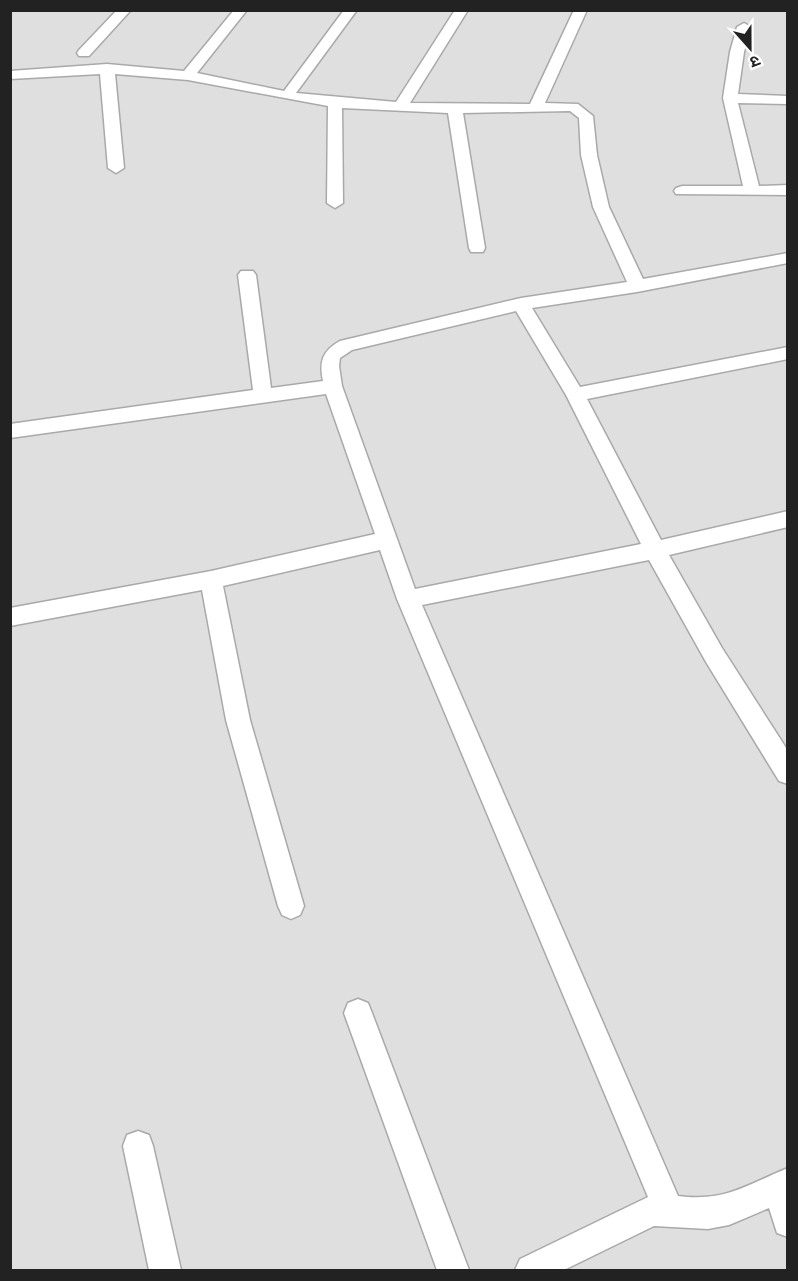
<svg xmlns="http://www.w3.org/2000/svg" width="798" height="1281" viewBox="0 0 798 1281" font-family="'DM Sans','Noto Sans Devanagari',sans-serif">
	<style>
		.residential { fill: #e0dfdf }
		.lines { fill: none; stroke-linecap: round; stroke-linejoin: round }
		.minor-casing { stroke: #a9a9a9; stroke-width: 3 }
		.minor { fill: #fff; fill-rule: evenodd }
	</style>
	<rect width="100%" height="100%" fill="#f2efe9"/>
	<path class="residential" d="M11,11h776v1259h-776z"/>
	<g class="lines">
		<defs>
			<path id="minor" d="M117,10h14l-42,46h-10l-2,-3 2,-3z
				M234,10h13l-50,63 87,18 60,-81h13l-61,83 100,9 59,-92h13l-58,93 120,1 44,-94h13l-42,93 33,1 15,12 4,39 12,52 34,72 145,-26v10l-151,29 -105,16 48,79 208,-40v12l-201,40 74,141 127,-29v16l-119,28 53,93 66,103v33l-9,-3 -73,-119 -57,-102 -227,45 256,591c48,6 68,-11 110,-28v69l-11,-4 -8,-25 -40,17 -21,4 -54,-3 -90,44h-49l5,-11 128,-62 -251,-598 -17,-49 -157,36 27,134 54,186 -4,9 -9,4 -9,-4 -4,-9 -52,-186 -24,-130 -192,36v-18l201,-37 164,-37 -49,-140 -316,44v-14l243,-34 -15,-115 3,-4h12l3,4 15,113 52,-7c-4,-19 -1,-30 17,-40l181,-43 106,-16 -34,-75 -12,-52 -2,-37 -9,-7 -107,2 22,135 -2,4h-12l-2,-4 -21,-135 -106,-5 1,95 -8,5 -8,-5 1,-97 -140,-26 -73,-6 9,94 -8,5 -8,-5 -8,-94 -90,5v-8l97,-7 77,7zM516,311l50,84 75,149 -226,45 -73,-203 -3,-20 1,-8 12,-8z
				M744,23l7,4 -7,25 -6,42 50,2v8l-50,-1 21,83 29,-1v10l-112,-1 -2,-3 2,-3 6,-2h61l-20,-88 7,-46 7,-25z
				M358,999l10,4 4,10 97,257h-32l-93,-257 4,-10z
				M138,1131l11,4 4,11 28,124h-32l-26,-124 4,-11z"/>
		</defs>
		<use href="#minor" class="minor-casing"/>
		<use href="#minor" class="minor"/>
	</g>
	<rect width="798" height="1281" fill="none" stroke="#222222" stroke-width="24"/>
	<g transform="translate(750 48) rotate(159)" stroke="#ffffff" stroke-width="4.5" paint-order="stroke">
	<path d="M0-4.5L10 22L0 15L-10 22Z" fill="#222222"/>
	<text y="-9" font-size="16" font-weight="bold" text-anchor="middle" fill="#222222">उ</text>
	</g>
</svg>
